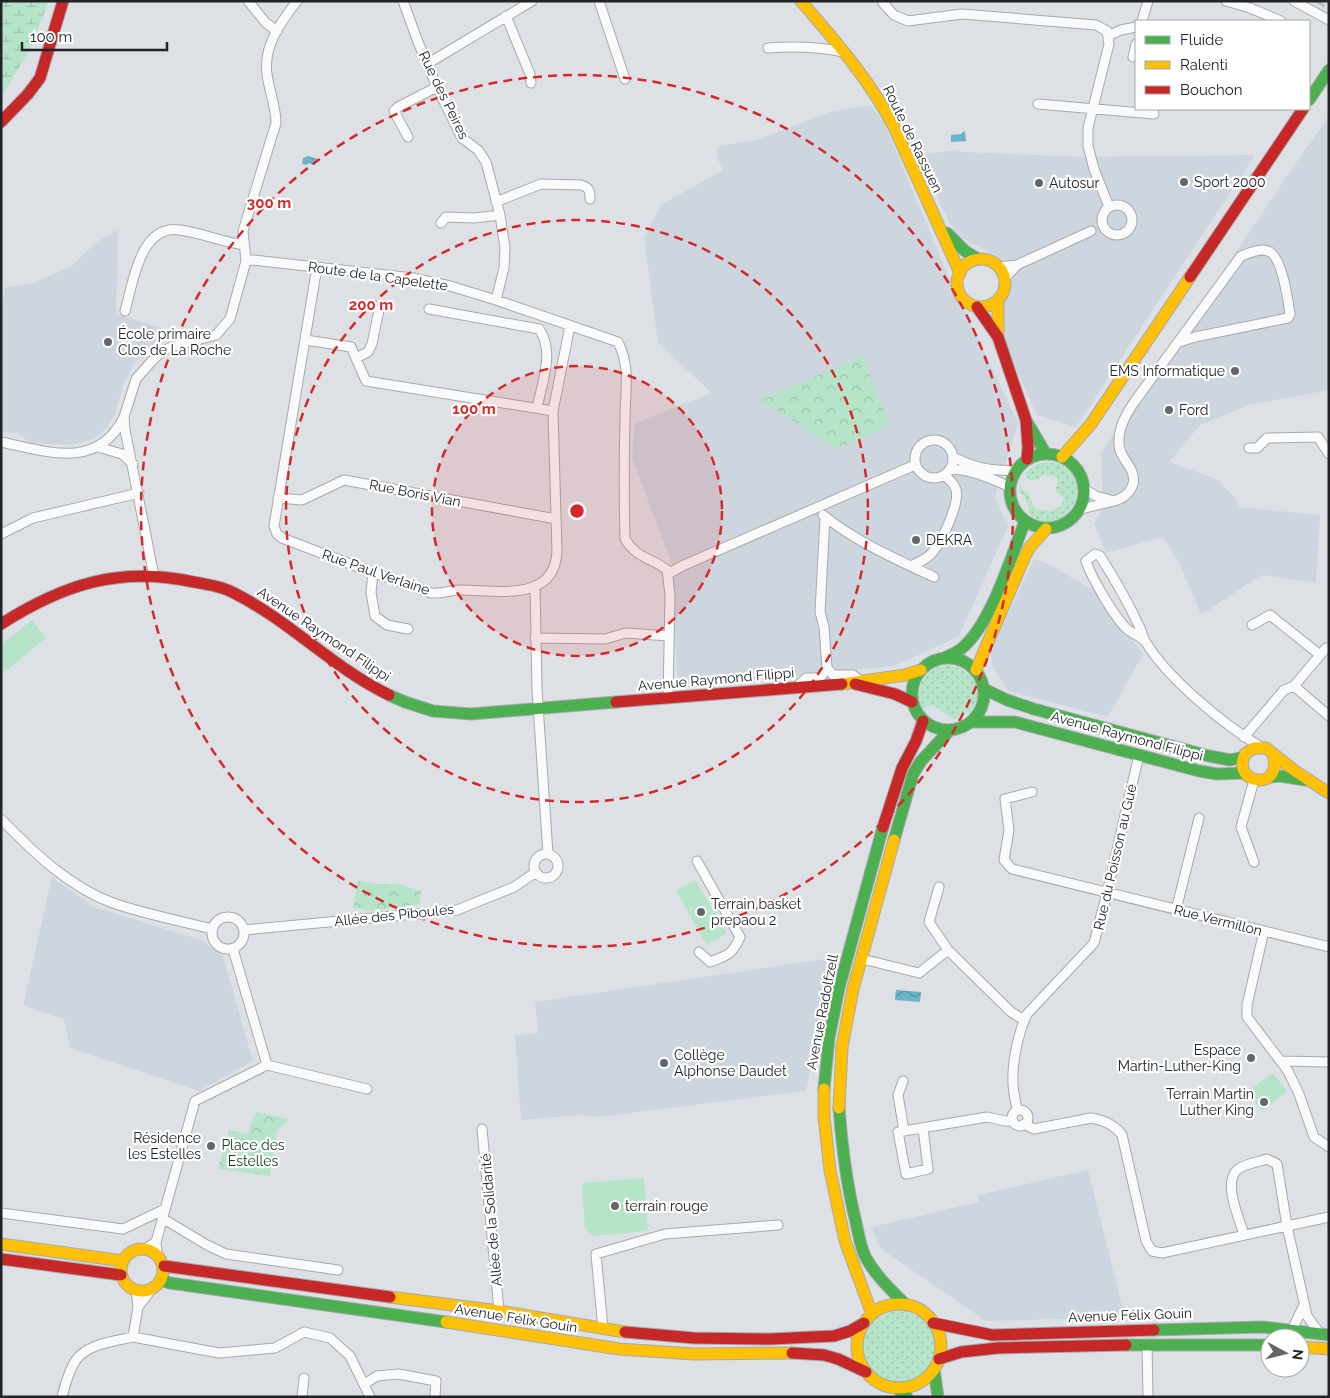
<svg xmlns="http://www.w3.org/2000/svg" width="1330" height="1398" viewBox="0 0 1330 1398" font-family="Raleway,sans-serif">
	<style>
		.built { fill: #cdd5df }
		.grass { fill: url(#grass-dots) }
		.wetland { fill: url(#wetland-marsh) }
		.park { fill: url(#park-crowns) }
		.pitch { fill: #b6e4c9 }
		.water { fill: url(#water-waves) }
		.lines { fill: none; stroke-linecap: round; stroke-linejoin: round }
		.street-casing { stroke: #a7a9ad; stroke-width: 11 }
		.fast-casing { stroke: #a7a9ad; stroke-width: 13 }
		.slow-casing { stroke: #a7a9ad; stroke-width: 13 }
		.jam-casing { stroke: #a7a9ad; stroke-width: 13 }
		.street { stroke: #fafafb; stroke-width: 9 }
		.fast { stroke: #4caf50; stroke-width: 11 }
		.slow { stroke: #ffc107; stroke-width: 11 }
		.jam { stroke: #c62828; stroke-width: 11 }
		.rail { stroke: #babcbd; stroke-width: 3; stroke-dasharray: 10 5; stroke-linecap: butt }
		.ring { fill: none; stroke: #d62828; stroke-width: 2.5; stroke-dasharray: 9 6 }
		.poi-dot { fill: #63666a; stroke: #fff; stroke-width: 2 }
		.labels { text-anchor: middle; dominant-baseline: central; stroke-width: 4.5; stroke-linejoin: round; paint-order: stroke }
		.street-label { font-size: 14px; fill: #212327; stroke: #fff }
		.poi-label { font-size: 14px; fill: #212327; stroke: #fff; text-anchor: start }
		.park-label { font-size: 14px; fill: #133b23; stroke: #fff }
		.centre { fill: #d62828; stroke: #fff; stroke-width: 2.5 }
		.ring-label { font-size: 15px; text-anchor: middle; font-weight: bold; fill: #d62828; stroke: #fff; stroke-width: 4.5; stroke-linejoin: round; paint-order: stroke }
	</style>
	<defs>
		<pattern id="grass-dots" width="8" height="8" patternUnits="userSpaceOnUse" patternTransform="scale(1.25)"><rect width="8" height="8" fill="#b6e4c9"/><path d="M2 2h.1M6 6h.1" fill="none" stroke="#9cc3ad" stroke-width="1.8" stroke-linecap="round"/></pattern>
		<pattern id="wetland-marsh" width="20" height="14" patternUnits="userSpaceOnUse" patternTransform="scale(1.25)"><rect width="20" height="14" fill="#b6e4c9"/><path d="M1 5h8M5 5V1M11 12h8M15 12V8" fill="none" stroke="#9cc3ad"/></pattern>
		<pattern id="park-crowns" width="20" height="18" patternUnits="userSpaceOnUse" patternTransform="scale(1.25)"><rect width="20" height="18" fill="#b6e4c9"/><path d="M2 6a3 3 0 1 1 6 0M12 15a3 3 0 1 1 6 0" fill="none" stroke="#9cc3ad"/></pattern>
		<pattern id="water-waves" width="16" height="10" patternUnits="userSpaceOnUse" patternTransform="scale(1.25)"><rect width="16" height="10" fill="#6ab4c8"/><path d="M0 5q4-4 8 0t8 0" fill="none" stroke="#5792a2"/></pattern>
	</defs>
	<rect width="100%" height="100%" fill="#dde1e6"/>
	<path class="built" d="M870,105l14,17 60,144 74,157 -23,74 13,29 -49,110 -64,30 -217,22 -7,-126 -39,-105 3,-34 77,-30 -54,-50 -14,-106 17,-32 62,-35 -7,-15 3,-9 38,-6 73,-28z
		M1329,116v274l-80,15 -49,20 -31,37 50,18 18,21v6l83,8 -4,68 -55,-8 -60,40 -20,-49 -18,-29 -57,16 -12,-30 9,-14 -2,-56 193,-287z
		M946,151l136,6 173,-2 -179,272 -39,-12 -35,-77v-30l11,-32 -8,-15 -49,-26 -40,-79z
		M118,230l-2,84 64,20 -33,15 -13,15 -11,21 -8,30 -8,13 -12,10 -23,7 -41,-2 -14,-10 -16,-1v-133l3,-1v-10l32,-6 29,-13 8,-4 25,-24z
		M1034,559l10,3 51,29 48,63 -35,63 -100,-26 -15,-23 -3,-16z
		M52,877l42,30 107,33 22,16 30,105 -54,30 -129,-43 -6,-29 -41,-13z
		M831,958l-25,133 -207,26 -19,-2 -59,5 -6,-85 23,-2 -3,-31z
		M1088,1170l37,147 -139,4 -106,-73 -8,-21 107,-25 -1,-7z"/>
	<path class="grass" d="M1047,462c58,2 21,88 -19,51l1,-5 -5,-12 -5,-4 1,-10 3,8 5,3 5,12 5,5 13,1 11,-6 2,-7 -9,-7 3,-10 -1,-4 -14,-2 -9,6 -6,-2 -3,-6 10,-8z
		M946,665c27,1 41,27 26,49l-7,-1 -11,6 -21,-14 -7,2 -4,3c-9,-21 2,-42 24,-45z
		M863 1347a36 36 0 1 1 72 0a36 36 0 1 1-72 0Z"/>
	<path class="wetland" d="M1,1h48l-20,50 -28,46z"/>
	<path class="park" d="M862,354l28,72 -53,23 -77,-49 93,-40z
		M358,880l18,4h23l22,7 -1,13 -34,5 -8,3 -25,-4z
		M256,1112l33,7 -12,11 -7,46 -52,-7 11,-39 18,4z"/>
	<path class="pitch" d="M32,620l14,18 -45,37v-31z
		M695,880l32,53 -20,12 -31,-54z
		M1273,1073l14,18 -25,20 -15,-19z
		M644,1178l4,53 -54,5 -9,-7 -3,-46z"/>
	<path class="water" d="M965,131l1,10 -15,1v-7l10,-1 2,-2z
		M308,156l9,3 -2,6 -7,-2 -1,2 -5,-1 1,-6z
		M896,990l25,2 -1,10 -25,-2z"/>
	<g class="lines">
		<defs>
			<path id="street" d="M248,1l18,22 11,8
				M403,1l15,41 19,45 25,51 16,12 8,12 14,53 5,33 -1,20 -8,32
				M599,1l26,78
				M1226,1l24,7 31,13
				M1294,1l35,19
				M883,3l11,12 14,6 54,-7 134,11 11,6 2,13 -21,84v18l6,23 15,38
				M506,16l24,58 1,9
				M1142,21l6,-20
				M1108,36l13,-6 15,-3
				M768,48c27,-2 51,-1 76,4
				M1133,57l3,-13
				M427,64l105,-63
				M1038,104l116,10
				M408,137l-14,-26 4,-4 39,-20
				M496,202l45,-18 40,1c8,2 9,6 9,14
				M1102 220a15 15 0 1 1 30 0a15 15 0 1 1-30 0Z
				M441,223l5,-6 28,1 26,-3
				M246,261l7,-1 160,18 37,8 46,14 122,42c13,26 7,49 7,76 -1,41 -1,81 0,121 11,19 27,19 42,31l3,25 -2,103
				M1017,265l74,-34
				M317,267l-43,259 3,8 5,4 68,26 81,29c10,1 20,-3 30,-3 36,0 94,13 96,-39l-4,-140 17,-85
				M998,267l19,-2 -13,14
				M429,309l110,20c16,22 3,54 -2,79
				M125,311c8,-28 15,-87 55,-81 22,3 42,12 64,15
				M306,340l45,7 15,34 187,30
				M356,358l12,-6 4,-8 7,-34
				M915 459a19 19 0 1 1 38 0a19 19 0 1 1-38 0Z
				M1,442c47,10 97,28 123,-25
				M98,447l24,7 11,10
				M1249,448h8l10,-10 51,-1 11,17
				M953,457c19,10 42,15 63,13
				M949,470c17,-3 46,10 61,17
				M278,498l24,2 42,-20 212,39
				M1114,501c9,-3 16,-7 19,-17 4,-16 -14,-25 -14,-40 -1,-16 7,-30 16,-43l106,-145c9,-3 18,-8 27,-5 14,5 20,49 22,63l-2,4 -93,19 -16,5
				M1081,509l33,-8 -18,-5 -12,-7
				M823,515c33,27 73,44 111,62
				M825,517l-5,95 4,15 3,41
				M1,534l32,-16 106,-25
				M911,566c7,-3 15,-7 20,-12 10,-10 29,-51 25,-64 -1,-6 -7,-11 -12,-15
				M373,573l-2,19 4,24 12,9 21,4
				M668,574l14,-8 233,-101
				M154,576l-29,-146 -1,-13 12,-38 15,-17 9,-9 11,-6 45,-12 14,-16 16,-58 -3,-30 33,-108c0,-17 -7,-32 -9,-49 -4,-28 14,-52 30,-73
				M535,587l2,103 11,164
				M1252,625l18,-10 50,40
				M535,638l70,1 21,-6 43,3
				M1144,640c-5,-4 -12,-7 -17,-11 -12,-11 -36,-52 -41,-68l9,-7 5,2c14,22 28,46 39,70 3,5 3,10 6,15 22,37 79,84 116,106
				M1294,686l35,30
				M797,687l9,-9h14l7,-10 6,7h20l8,6
				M1244,737l40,-47 10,-4 32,-38h3
				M1254,780l-13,47 13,35
				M1032,792l-27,7 4,31 -5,30 8,9 317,78
				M1,819c32,33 68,68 112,84 31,11 68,18 100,26
				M534 866a12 12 0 1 1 24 0a12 12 0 1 1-24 0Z
				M697,861l43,76c-8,18 -12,18 -30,25l-11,-10
				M939,887l-10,35 19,28
				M1176,910l23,-92
				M212 933a16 16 0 1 1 32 0a16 16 0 1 1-32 0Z
				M244,930l213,-20 57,-23 22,-15
				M1264,931l-17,74v12l41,54 11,23 15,43 15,10
				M862,959l57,14 29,-23 63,62 13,8
				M1281,1061l48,1
				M267,1065l100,24
				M903,1081l-5,14 6,36
				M1017,1110c-1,-8 -4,-18 -4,-27 -1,-20 5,-50 14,-69l67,-71 13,-50 32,-138
				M1012 1118a8 8 0 1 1 16 0a8 8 0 1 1-16 0Z
				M1024,1124l10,5 57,-11c12,2 24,7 31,17l24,106 6,10 10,2 125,-27 20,90 13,18
				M923,1128l5,41 -22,5 -8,-42 89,-15 18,4h8
				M482,1129l17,182
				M1,1213l122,16 42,-20
				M162,1218l45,27 19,9 112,16
				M1244,1235c-5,-17 -21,-52 -7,-65 6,-6 22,-8 30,-11l10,5 10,62 42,-9
				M145,1249l11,-7
				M157,1254l-1,-12 39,-141 72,-36 -34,-116
				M138,1307l13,-17
				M603,1329l-7,-75 69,-20 113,-9
				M1292,1330l12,-25
				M133,1337l86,16 56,-5 29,-16 26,6 20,18 20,41
				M1147,1344l1,53
				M364,1384l13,-8 21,-2 38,7 -1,16
				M62,1397c3,-12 7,-27 14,-37 11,-16 39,-19 57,-23l5,-30 -2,-17
				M302,1397l2,-19"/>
			<path id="fast" d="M1309,100l20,-30
				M947,233l18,18 13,8
				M1027,422l19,32
				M1010 491a37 37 0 1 1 74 0a37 37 0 1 1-74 0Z
				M912 694a36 36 0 1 1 72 0a36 36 0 1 1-72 0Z
				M944,658c6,-3 12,-5 17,-9 30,-24 50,-92 64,-128
				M984,689l23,11 27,9 175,47 21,4 14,-3
				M389,695l16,7 28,9 38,3 145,-12
				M972,722h43l184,49 18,3 28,-1
				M1270,777l10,-1 25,4
				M894,840l19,-66 8,-13 28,-30
				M824,1089l5,-51 10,-50 44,-161
				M839,1108c3,38 7,74 16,110 3,13 5,29 11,40 10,18 26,33 40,47
				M161,1280l9,3 276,39
				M1154,1330l109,-3 66,8
				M1126,1345h144
				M934,1369l4,28
				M897,1388l10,9"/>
			<path id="slow" d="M801,1c34,40 69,79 93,126l66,146
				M957 283a24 24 0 1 1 48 0a24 24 0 1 1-48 0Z
				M998,300v35
				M1062,457l29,-33 99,-147
				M976,670l49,-114 5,-9 16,-18
				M842,684l63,-9 16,-5
				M1273,754c11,39 -43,30 -28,0l9,-6h12l29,23 34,22
				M824,1089v28l6,53 15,71 27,73
				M839,1108l3,-61 11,-58 41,-149
				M1,1244l122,17
				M121 1270a21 21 0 1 1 42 0a21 21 0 1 1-42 0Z
				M390,1297l109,14 126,21
				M857 1346a42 42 0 1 1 84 0a42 42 0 1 1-84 0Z
				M446,1322l173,27 75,5 98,-1
				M1300,1347l29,2"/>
			<path id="jam" d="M1,122l27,-28 12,-16 23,-77
				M1190,277l113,-168
				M977,307l21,30 28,83 2,27 -1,12
				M1,624c63,-40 119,-58 193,-42 14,3 28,4 40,11 56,28 99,75 155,102
				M855,684l40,10 17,8
				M616,702l226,-18
				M883,827l19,-59 14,-27 7,-20
				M1,1259l120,16
				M164,1266l226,31
				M933,1323l59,12 162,-5
				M625,1332l69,6 76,1 64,-3 16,-5 14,-8
				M792,1353l32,2 14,4 28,13
				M939,1359l22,-7 37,-4 128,-3"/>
		</defs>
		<use href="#street" class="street-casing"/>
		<use href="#fast" class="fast-casing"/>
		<use href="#slow" class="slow-casing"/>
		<use href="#jam" class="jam-casing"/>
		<use href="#street" class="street"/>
		<use href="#fast" class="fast"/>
		<use href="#slow" class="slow"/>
		<use href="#jam" class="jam"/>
		<path class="rail" d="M1316,1l13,8"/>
	</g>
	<circle cx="577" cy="511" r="145" fill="#d62828" fill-opacity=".12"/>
	<g class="ring">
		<circle cx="577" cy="511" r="145"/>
		<circle cx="577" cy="511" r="291"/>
		<circle cx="577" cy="511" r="436"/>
	</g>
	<g class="poi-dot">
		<circle cx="1184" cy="182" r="5"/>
		<circle cx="1039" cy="183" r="5"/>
		<circle cx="108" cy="342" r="5"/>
		<circle cx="1235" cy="371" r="5"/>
		<circle cx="1169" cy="410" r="5"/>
		<circle cx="916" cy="540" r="5"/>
		<circle cx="701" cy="912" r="5"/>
		<circle cx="1251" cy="1058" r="5"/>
		<circle cx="664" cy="1063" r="5"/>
		<circle cx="1264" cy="1102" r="5"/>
		<circle cx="211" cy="1146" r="5"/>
		<circle cx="615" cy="1206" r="5"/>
	</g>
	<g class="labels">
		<g class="street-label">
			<text transform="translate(444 95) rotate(64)">Rue des Peires</text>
			<text transform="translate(913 139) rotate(64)">Route de Rassuen</text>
			<text transform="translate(378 276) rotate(8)">Route de la Capelette</text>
			<text transform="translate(415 493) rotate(11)">Rue Boris Vian</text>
			<text transform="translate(376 572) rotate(19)">Rue Paul Verlaine</text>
			<text transform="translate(324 634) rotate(34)">Avenue Raymond Filippi</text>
			<text transform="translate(716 679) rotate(-5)">Avenue Raymond Filippi</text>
			<text transform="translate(1127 736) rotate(15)">Avenue Raymond Filippi</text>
			<text transform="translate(1115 857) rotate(-77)">Rue du Poisson au Gué</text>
			<text transform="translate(394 915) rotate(-6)">Allée des Piboules</text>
			<text transform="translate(1218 920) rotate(14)">Rue Vermillon</text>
			<text transform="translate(822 1012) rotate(-79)">Avenue Radolfzell</text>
			<text transform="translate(491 1220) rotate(-95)">Allée de la Solidarité</text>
			<text transform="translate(1130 1315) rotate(-2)">Avenue Félix Gouin</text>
			<text transform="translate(516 1318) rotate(9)">Avenue Félix Gouin</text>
		</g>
		<g class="poi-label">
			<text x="1194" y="182">Sport 2000</text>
			<text x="1049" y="183">Autosur</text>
			<text x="118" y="334">École primaire<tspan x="118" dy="16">Clos de La Roche</tspan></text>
			<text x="1225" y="371" text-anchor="end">EMS Informatique</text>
			<text x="1179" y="410">Ford</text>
			<text x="926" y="540">DEKRA</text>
			<text x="711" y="904">Terrain basket<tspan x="711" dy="16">prepaou 2</tspan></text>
			<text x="1241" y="1050" text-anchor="end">Espace<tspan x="1241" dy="16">Martin-Luther-King</tspan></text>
			<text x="674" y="1055">Collège<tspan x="674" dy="16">Alphonse Daudet</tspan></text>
			<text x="1254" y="1094" text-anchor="end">Terrain Martin<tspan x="1254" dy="16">Luther King</tspan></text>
			<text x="201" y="1138" text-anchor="end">Résidence<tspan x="201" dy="16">les Estelles</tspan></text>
			<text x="625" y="1206">terrain rouge</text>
		</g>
		<g class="park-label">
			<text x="253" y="1145">Place des<tspan x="253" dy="16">Estelles</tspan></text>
		</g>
	</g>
	<circle cx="577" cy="511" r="8" class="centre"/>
	<g class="ring-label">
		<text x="269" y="208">300 m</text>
		<text x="371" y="310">200 m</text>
		<text x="474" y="414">100 m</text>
	</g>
	<rect width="1330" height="1398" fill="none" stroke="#212327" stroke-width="5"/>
	<rect x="1135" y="20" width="175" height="90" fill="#ffffff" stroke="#a6a7a9"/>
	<rect x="1145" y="36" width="25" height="8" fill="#4caf50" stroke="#a6a7a9"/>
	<text x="1180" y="45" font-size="15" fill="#212327">Fluide</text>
	<rect x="1145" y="61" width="25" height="8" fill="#ffc107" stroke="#a6a7a9"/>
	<text x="1180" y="70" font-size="15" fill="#212327">Ralenti</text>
	<rect x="1145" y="86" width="25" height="8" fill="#c62828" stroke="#a6a7a9"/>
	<text x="1180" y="95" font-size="15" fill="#212327">Bouchon</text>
	<g transform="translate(1285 1353) rotate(97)"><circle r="24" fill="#ffffff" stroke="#a6a7a9"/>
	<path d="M0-4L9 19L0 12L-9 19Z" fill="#63666a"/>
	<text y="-8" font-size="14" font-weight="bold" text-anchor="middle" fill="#212327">N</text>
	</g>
	<path d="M22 42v8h145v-8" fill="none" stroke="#212327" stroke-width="2.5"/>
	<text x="30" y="42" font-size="15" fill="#212327" stroke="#ffffff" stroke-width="4" paint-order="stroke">100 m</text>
</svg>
